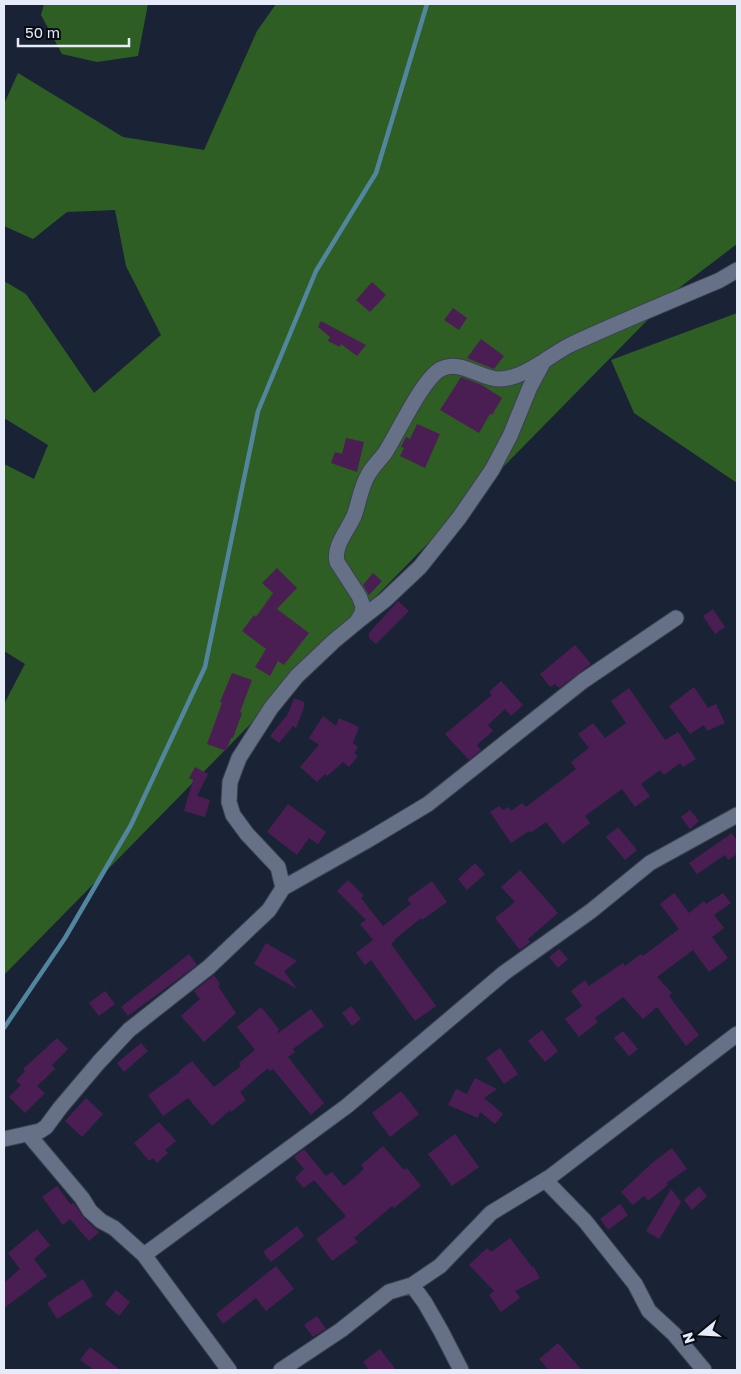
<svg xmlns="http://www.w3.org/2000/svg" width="741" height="1374" viewBox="0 0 741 1374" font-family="'Golos Text',sans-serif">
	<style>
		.forest { fill: #2e5e24 }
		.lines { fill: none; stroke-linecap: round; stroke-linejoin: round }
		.stream { stroke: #51869e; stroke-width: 4.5 }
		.building { fill: #4b1e53 }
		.minor-casing { stroke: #3b4151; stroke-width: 17 }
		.minor { stroke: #667087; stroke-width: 15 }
	</style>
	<rect width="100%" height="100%" fill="#1a2335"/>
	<path class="forest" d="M44,4h104l-10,52 -41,6 -35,-8 -21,-39z
		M276,4h461v240l-58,44 -675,687v-271l21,-40 -21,-13v-187l30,15 14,-34 -44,-27v-137l22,13 68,99 67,-58 -35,-69 -11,-56 -48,2 -34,27 -29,-13v-122l14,-31 105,64 81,13 53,-119z
		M737,313v170l-103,-70 -23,-53z"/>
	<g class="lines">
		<path class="stream" d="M4,1028l61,-90 66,-113 74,-158 53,-256 58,-140 60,-98 51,-169"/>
	</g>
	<path class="building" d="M372,282l14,13 -16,17 -14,-12z
		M453,308l14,10 -8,12 -15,-10z
		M321,321l45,24 -9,11 -16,-12 -1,3 -12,-6 2,-4 -12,-10z
		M481,339l23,17 -10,13 -27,-11z
		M461,377l21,8 20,13 -10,17 -2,-1 -11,19 -39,-23z
		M417,424l23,10 -15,34 -25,-12 4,-8 -3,-1 5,-10 4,2z
		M346,438l18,4 -7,30 -26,-9 4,-11 7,2z
		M277,568l20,20 -20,21 32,24 -25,32 -6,-4 -8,15 -15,-9 11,-18 -24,-18 12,-16 2,2 17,-24 -11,-10z
		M373,573l9,8 -13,14 -6,-10z
		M398,601l11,10 -33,33 -7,-6v-5z
		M713,609l12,18 -10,7 -12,-18z
		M575,645l16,19 -32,24 -4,-4 -5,3 -10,-13z
		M232,673l20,7 -12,32 2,1 -9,25h-2l-5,13 -19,-7 15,-41 -2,-1z
		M501,681l22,24 -12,11 -6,-7 -17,16 5,6 -16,14 4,5 -12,10 -24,-26 47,-39 -3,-3z
		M694,687l14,21 8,-4 9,19 -18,8 -3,-6 -14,9 -21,-28z
		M629,688l36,52 13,-8 18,27 -13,8 -3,-4 -16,12 -4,-5 -19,14 9,12 -15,11 -13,-18 -37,27 5,7 -27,21 -17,-22 -16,11 -1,-2 -18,12 -21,-31 9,-6 4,4 6,-3 2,4 11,-8 4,4 50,-38 -5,-7 18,-14 -11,-14 15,-11 12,15 21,-15 -15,-22z
		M294,698l10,4v5l-8,21 -3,-2 -14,17 -9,-7 18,-22z
		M323,716l13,10 3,-8 20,9 -6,16 5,4 -4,6 4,3 -9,11 -6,-5 -16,14 -2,-2 -8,8 -17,-15 19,-22 -10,-7z
		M195,767l13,7 -11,22 13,4 -5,17 -21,-6 9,-31 -4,-2z
		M288,804l38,28 -8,12 -9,-6 -12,17 -30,-23z
		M690,810l9,11 -9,8 -9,-12z
		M618,827l19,23 -12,10 -19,-23z
		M732,833l5,8v13l-9,6 -3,-5 -28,19 -8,-11z
		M475,863l10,11 -18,16 -9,-11z
		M520,870l38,43 -30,26 2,3 -10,8 -25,-32 20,-16 -14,-15z
		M348,880l16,16 -3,2 22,28 28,-22 -4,-5 25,-18 15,21 -25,18 -1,-2 -27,22 1,1 -4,3 45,62 -21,15 -44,-61 -6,5 -9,-12 17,-13 -13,-16 6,-4 -29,-29z
		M674,893l15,20 15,-12 2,3 17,-11 8,10 -17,12 10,13 -12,9 16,21 -19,14 -16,-22 -36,27 15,16 -3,3 30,39 -13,11 -29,-39 -14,12 -20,-22 -28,21 3,4 -19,15 -14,-18 17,-13 -11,-15 14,-11 4,6 34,-23 2,3 16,-12 2,2 36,-27 -19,-25z
		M266,943l31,18 -13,10 13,18 -43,-25z
		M559,949l9,10 -10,9 -9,-11z
		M189,954l8,11 -69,51 -7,-9z
		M214,975l6,9 -2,2 18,27 -32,29 -23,-26 19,-17 -6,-8z
		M105,991l10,13 -16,12 -10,-13z
		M351,1006l10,13 -9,7 -10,-13z
		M261,1007l18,22 -2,5 34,-25 13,17 -31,23 2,3 -7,5 36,46 -13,12 -38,-46 -3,2 -2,-3 -28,24 6,8 -15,12 -1,-2 -18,16 -24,-28 -25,18 -15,-21 32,-23 -1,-1 13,-10 22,26 27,-21 -2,-3 16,-13 -18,-23z
		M542,1030l16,21 -13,11 -17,-21z
		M623,1031l15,18 -9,7 -15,-18z
		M57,1038l11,11 -16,16 3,4 -18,17 8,7 -20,20 -16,-16 12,-12 -5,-4 9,-10 -2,-2z
		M141,1043l7,8 -24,21 -7,-9z
		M500,1048l18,26 -14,10 -18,-26z
		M475,1078l22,11 -13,9 19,16 -8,10 -15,-12 -2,6 -30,-13 8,-16 11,5z
		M401,1091l18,23 -29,23 -18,-24z
		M86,1098l17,16 -21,23 -17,-16z
		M159,1122l17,19 -11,9 3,3 -11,10 -4,-5 -4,3 -15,-18z
		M455,1134l24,33 -27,19 -24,-32z
		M383,1146l21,24 3,-2 14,18 -27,22 -2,-2 -38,32 4,4 -26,19 -16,-22 29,-22v-2l-31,-35 -10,8 -9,-10 9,-9 -10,-12 10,-8 22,27 6,-4 12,14 18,-15 2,-3 -3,-3z
		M672,1148l15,21 -21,14 2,2 -20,16 -4,-5 -11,9 -12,-13 31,-29z
		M57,1186l14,19 2,-3 11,16 15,14 -10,9 -19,-22 -7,6 -21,-28z
		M699,1186l8,10 -15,14 -8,-10z
		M671,1189l10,13 -22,37 -13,-8z
		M620,1204l8,11 -20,15 -8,-11z
		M297,1226l7,10 -33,26 -8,-10z
		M37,1229l13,16 -16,14 13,17 -43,32v-25l16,-14 -12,-16z
		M510,1238l22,29h2l6,11 -25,13 5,7 -19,14 -12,-17 5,-4 -25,-26 18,-17 4,4z
		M276,1266l18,23 -28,22 -10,-13 -33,26 -7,-10z
		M83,1279l10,17 -36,23 -10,-16z
		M116,1290l14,12 -11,14 -14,-12z
		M317,1316l9,13 -13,8 -9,-12z
		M558,1343l24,27h-33l-10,-11z
		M90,1347l30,23h-26l-14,-10z
		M380,1349l16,21h-27l-6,-8z"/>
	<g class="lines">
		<defs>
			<path id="minor" d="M358,621l27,-21 35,-33 39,-49 33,-48 18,-34 20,-49 14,-26
				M283,888l85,-48 60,-36 155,-123 93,-63
				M28,1134l54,64 8,13 11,10 13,7 30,27 85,115
				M4,1139l36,-8 6,-4 14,-19 39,-46 30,-32 80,-63 60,-57 14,-22 -5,-21 -31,-33 -14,-19 -4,-13 1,-20 9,-24 32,-50 26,-32 37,-35 23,-19 5,-9 1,-7 -4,-10 -22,-34c-4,-16 11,-32 17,-46 5,-13 6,-26 13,-39 4,-9 12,-16 18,-24 13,-20 38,-75 56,-84 20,-10 39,10 58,10 6,0 14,-2 19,-4 20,-7 36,-23 56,-32 48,-22 97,-42 146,-63l17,-10
				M545,1180l40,41 50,63 14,27 25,23 30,36
				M144,1255l203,-149 157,-133 87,-62 59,-48 87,-48
				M412,1285l13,18 16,28 20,39
				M281,1370l60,-40 48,-38 23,-7 28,-19 51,-53 59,-36 187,-143"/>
		</defs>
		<use href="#minor" class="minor-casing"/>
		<use href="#minor" class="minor"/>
	</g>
	<rect width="741" height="1374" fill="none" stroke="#e5ebf8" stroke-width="10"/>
	<g transform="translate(701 1334) rotate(252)" stroke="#080c14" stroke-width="4" paint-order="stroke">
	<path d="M0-4L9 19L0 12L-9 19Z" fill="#e5ebf8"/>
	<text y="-8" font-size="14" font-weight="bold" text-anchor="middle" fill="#e5ebf8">N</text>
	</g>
	<path d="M18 38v8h111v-8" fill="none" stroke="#e5ebf8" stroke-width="2.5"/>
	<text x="25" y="38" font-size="15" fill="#e5ebf8" stroke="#080c14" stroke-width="4" paint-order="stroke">50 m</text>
</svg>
